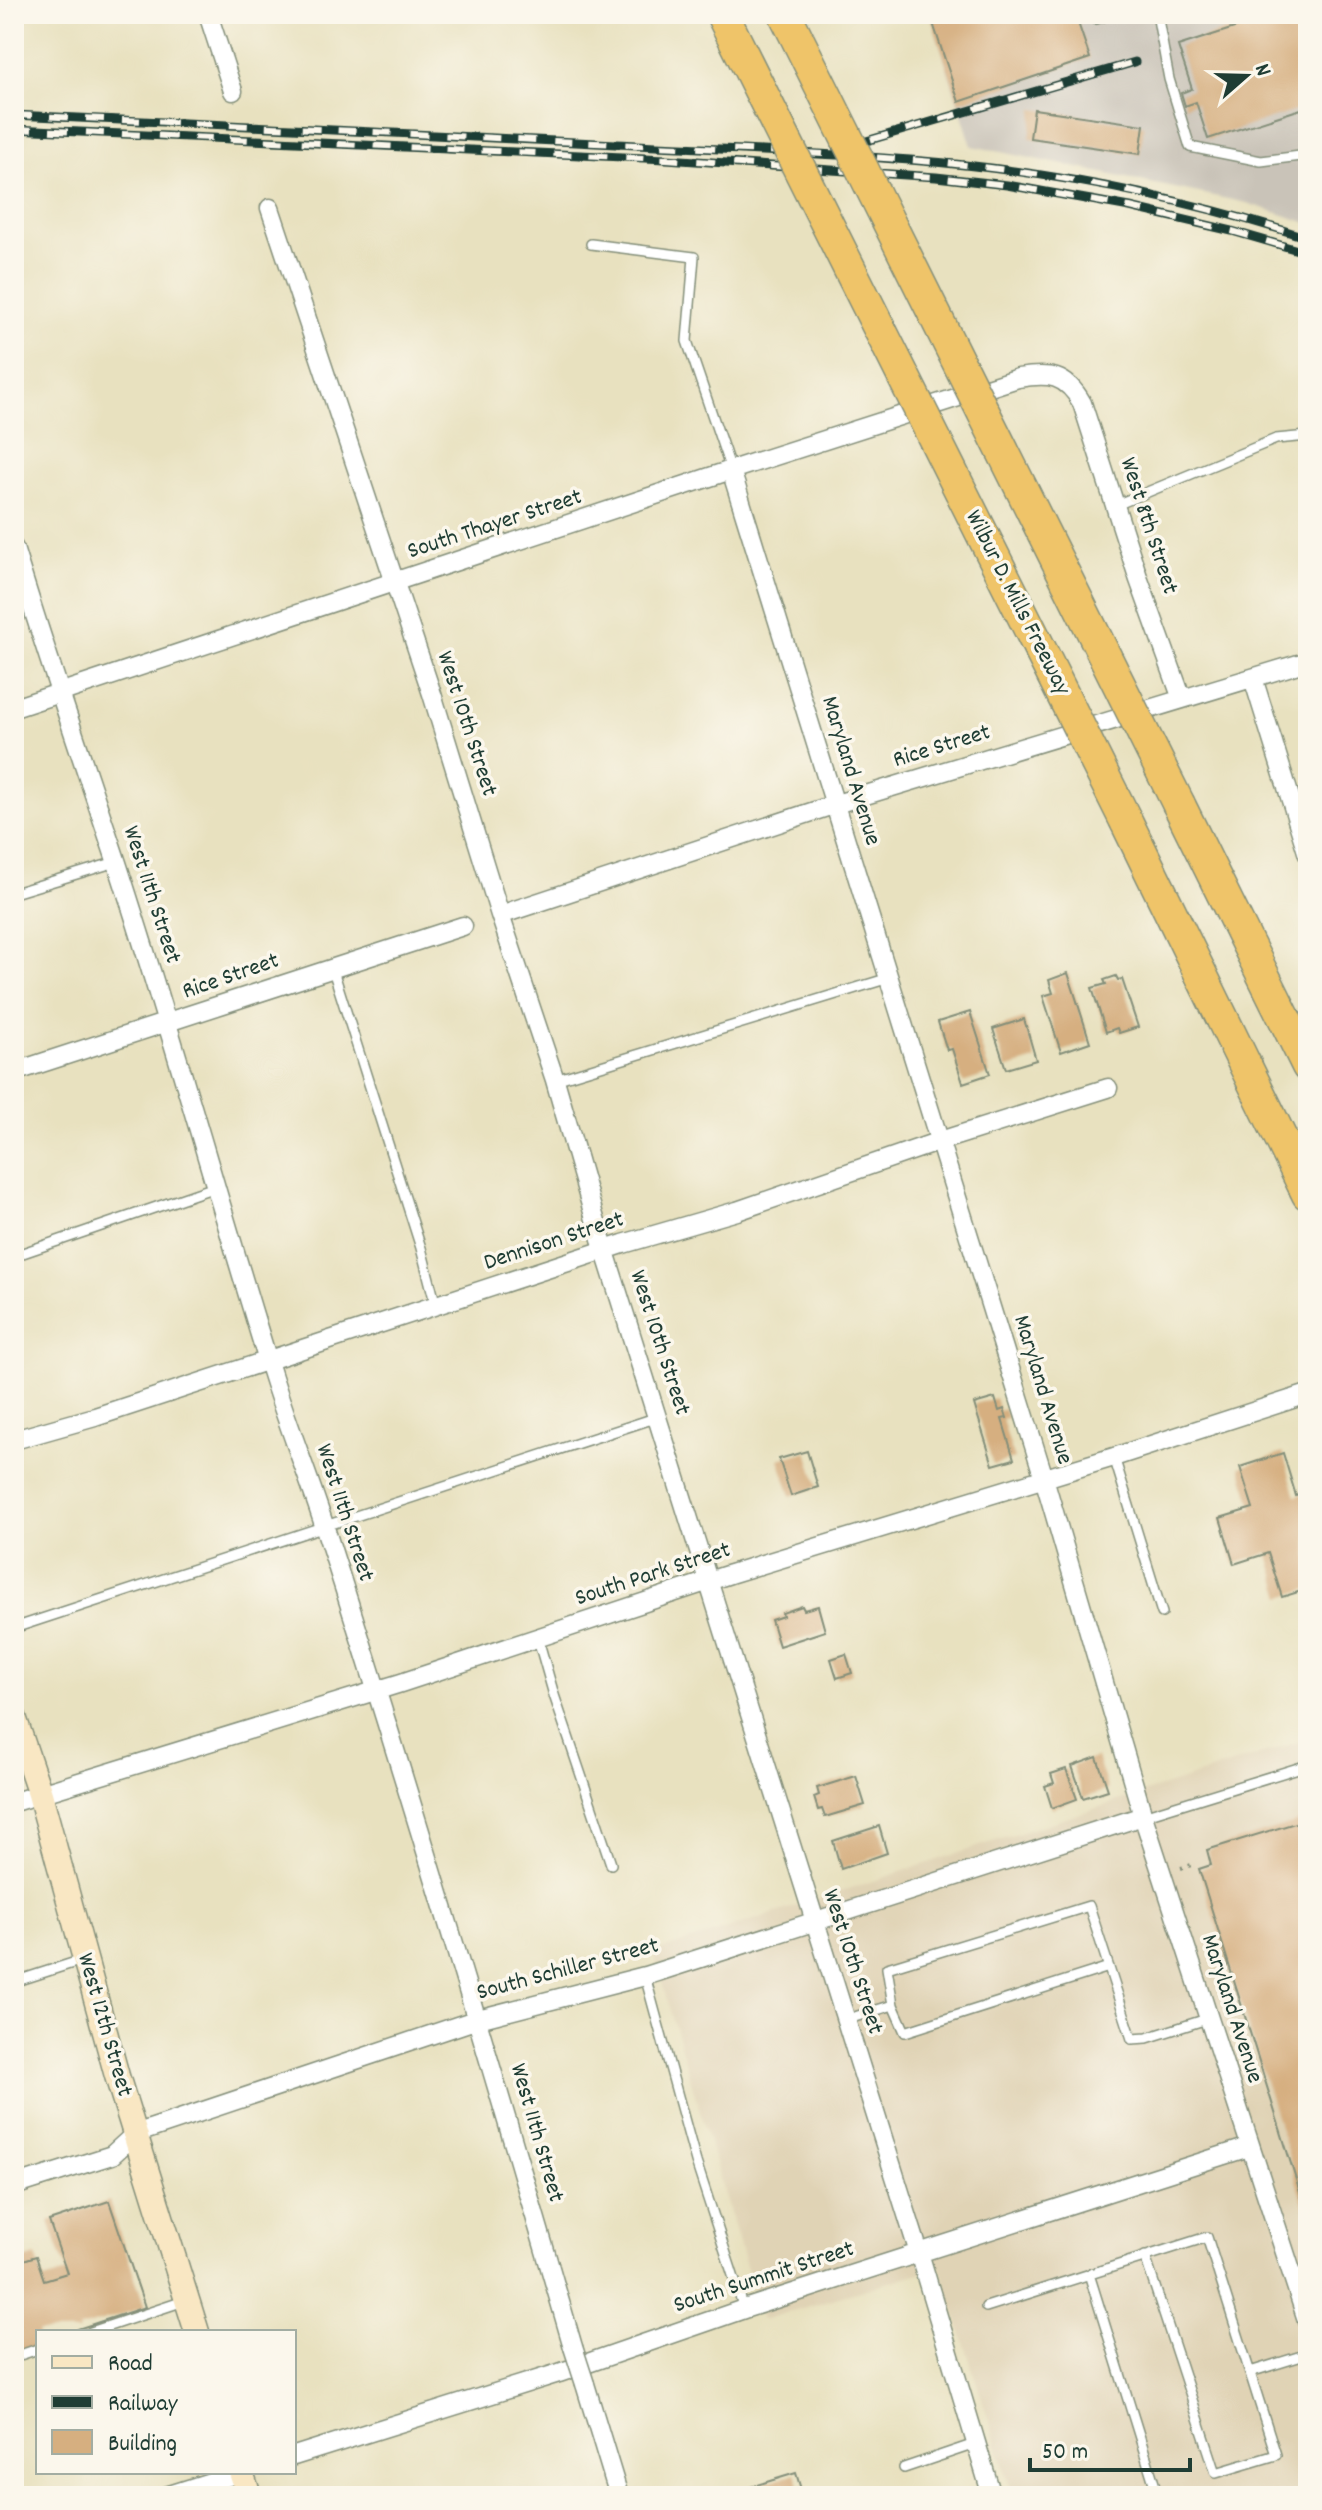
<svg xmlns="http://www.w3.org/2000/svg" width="1322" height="2510" viewBox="0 0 1322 2510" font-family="Dekko,sans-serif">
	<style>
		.built { fill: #e0d3b5 }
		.industrial { fill: #c9c3b8 }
		.building { fill: #d6af80 }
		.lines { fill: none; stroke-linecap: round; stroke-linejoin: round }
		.lane-casing { stroke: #848f7a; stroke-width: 12 }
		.street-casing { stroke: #848f7a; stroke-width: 21 }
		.secondary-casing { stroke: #848f7a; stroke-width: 27 }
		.highway-casing { stroke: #848f7a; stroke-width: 35 }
		.path { stroke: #848f7a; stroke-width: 4; stroke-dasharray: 2 6; stroke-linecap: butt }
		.lane { stroke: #fff; stroke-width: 9 }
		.street { stroke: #fff; stroke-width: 18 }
		.secondary { stroke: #f9e7c3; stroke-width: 24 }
		.highway { stroke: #efc469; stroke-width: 32 }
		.rail-casing { stroke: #1f3d34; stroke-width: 9 }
		.rail { stroke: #fbf7ec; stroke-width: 6; stroke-dasharray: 18; stroke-linecap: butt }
		.street-bridge-casing { stroke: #848f7a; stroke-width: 21; stroke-linecap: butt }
		.highway-bridge-casing { stroke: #848f7a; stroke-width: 35; stroke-linecap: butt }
		.street-bridge { stroke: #fff; stroke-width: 18 }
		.highway-bridge { stroke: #efc469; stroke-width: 32 }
		.labels { text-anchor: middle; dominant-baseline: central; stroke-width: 7; stroke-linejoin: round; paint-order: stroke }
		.street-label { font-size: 24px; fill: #1f3d34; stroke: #fbf7ec }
	</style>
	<rect width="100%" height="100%" fill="#fbf7ec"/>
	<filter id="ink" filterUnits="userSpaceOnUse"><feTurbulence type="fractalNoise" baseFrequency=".0125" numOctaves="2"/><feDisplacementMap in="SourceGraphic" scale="16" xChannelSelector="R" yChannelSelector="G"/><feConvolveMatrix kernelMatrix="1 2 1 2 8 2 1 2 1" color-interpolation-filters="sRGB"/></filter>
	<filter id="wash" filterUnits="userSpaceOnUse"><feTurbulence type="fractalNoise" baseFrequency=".006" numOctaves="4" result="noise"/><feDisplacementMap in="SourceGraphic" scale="32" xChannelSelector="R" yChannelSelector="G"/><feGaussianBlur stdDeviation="1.8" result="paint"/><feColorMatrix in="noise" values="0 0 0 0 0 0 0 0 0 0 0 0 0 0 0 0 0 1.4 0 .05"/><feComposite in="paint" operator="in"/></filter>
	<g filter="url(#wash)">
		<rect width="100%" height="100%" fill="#e8e1bf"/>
		<path class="built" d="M1308,1739v757h-295l-73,-229 -178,53 -109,-367z"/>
		<path class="industrial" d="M930,14h378v209l-61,-20 -275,-57z"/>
		<g id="blocks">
			<path class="building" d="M930,14h145l15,44 -131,44z
				M1278,14h30v114l-7,-19 -93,30 -12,-37 -11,4 -4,-13 11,-4 -14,-43z
				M1034,109l110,16 -4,29 -110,-16z
				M1068,973l22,69 -29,10 -18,-56 10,-3 -4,-13z
				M1116,976l2,4 4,-1 16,48 -19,6 -2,-5 -11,4 -14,-44 14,-4 -2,-4z
				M970,1012l20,62 -27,9 -11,-34 -5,1 -9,-28z
				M1024,1019l12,41 -30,9 -13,-40z
				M995,1398l4,13 5,-2 3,9 -5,1 12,40 -21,6 -19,-61z
				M807,1451l11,36 -27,9 -12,-37z
				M1283,1453l13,43 12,-4v97l-26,8 -14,-44 -34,11 -14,-46 33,-10 -13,-41z
				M802,1606l2,4 14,-4 7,25 -46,15 -8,-26 12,-4 -1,-3z
				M846,1654l6,19 -15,5 -6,-19z
				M1097,1757l11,33 -25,8 -11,-32z
				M1066,1769l11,30 -25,9 -7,-22 9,-3 -3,-9z
				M856,1776l9,29 -40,12 -3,-8 -4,1 -4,-13 5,-2 -2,-7z
				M1308,1819v396h-1l-108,-346 12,-4 -4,-15z
				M879,1826l8,27 -46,16 -8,-28z
				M109,2201l36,106 -67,22 1,3h-41v14l-24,8v-91l22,-7 8,24 23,-7 -18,-52z
				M796,2473l7,23h-78l-1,-1z"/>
		</g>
	</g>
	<g filter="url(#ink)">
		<use href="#blocks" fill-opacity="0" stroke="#848f7a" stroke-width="2"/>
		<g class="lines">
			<defs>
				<path id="lane" d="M1095,14l1,5 15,-5
					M1157,14l12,65 21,68 71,14 47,-6
					M591,244l103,13 -7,84 44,129
					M1116,505l160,-66 32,-3
					M14,893l102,-31
					M332,967l89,281 15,58
					M555,1080l334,-102
					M14,1256l201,-69
					M1114,1457l48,156
					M14,1628l644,-211
					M538,1639l16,56 57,169
					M1143,1816l165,-51
					M1109,1967l-204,65 -12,-27 -6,-37 202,-62 43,133 15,-1 63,-20
					M645,1976l51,186 48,147
					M14,1982l68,-22
					M845,2020l48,-15
					M1089,2274l69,222
					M986,2307l221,-70 69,218 -60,18 -71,-217
					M91,2332l93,-31
					M14,2357l24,-8
					M1250,2372l58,-18
					M904,2468l71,-24"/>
				<path id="street" d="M208,14l25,77
					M270,208l162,486 68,221 55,165 42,146 322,1027 73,243
					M731,470l313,1008 99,338 165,507
					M14,548c32,106 68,210 103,315 54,165 100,333 151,498 17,58 40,113 58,170 87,271 168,543 247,816
					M1253,678l55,177
					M14,708l717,-238 287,-92c31,-5 48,-4 64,25l57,177 43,119
					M500,915l336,-111 472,-143
					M14,1072l449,-146
					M14,1440l81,-23 528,-173 114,-33 203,-70 168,-53
					M14,1802l387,-119 329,-109 384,-117 194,-63
					M14,2186l98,-31 23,-21 343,-115 167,-43 498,-160
					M585,2384l34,112
					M294,2456l265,-83 185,-64 505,-162
					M166,2496l76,-24"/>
				<path id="secondary" d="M14,1717l26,77 77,282 80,256
					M241,2472l8,24"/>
				<path id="highway" d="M1179,805l129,261
					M1126,821l182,373"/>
			</defs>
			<use href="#lane" class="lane-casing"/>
			<use href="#street" class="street-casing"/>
			<use href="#secondary" class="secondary-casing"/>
			<use href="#highway" class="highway-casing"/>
			<path class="path" d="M1181,1868l14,-4"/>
			<use href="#lane" class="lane"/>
			<use href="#street" class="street"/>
			<use href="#secondary" class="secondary"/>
			<use href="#highway" class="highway"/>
			<defs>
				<path id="rail" d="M14,115c201,9 401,19 602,29 98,5 196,8 294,16 134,10 270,37 398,78
					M14,129l652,30 270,18 71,8 123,22 102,24 76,22
					M836,147h10l289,-85"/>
			</defs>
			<use href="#rail" class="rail-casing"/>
			<use href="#rail" class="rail"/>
			<defs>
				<path id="street-bridge" d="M573,2347l12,37"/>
				<path id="highway-bridge" d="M722,14l404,807
					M785,14l394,791"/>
			</defs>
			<use href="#street-bridge" class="street-bridge-casing"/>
			<use href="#highway-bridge" class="highway-bridge-casing"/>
			<use href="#street-bridge" class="street-bridge"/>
			<use href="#highway-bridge" class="highway-bridge"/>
		</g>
	</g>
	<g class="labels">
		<g class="street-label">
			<text transform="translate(495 525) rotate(-18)">South Thayer Street</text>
			<text transform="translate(1148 526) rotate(72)">West 8th Street</text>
			<text transform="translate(1017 603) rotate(63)">Wilbur D. Mills Freeway</text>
			<text transform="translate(466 724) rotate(72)">West 10th Street</text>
			<text transform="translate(942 747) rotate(-17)">Rice Street</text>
			<text transform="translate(850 771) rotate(73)">Maryland Avenue</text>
			<text transform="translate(151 895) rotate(72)">West 11th Street</text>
			<text transform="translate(231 977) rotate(-19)">Rice Street</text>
			<text transform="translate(554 1242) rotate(-18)">Dennison Street</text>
			<text transform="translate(659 1343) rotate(72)">West 10th Street</text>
			<text transform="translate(1042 1390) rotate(73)">Maryland Avenue</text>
			<text transform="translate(344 1513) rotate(72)">West 11th Street</text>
			<text transform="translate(653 1575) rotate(-18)">South Park Street</text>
			<text transform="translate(852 1962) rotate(72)">West 10th Street</text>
			<text transform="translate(568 1970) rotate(-15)">South Schiller Street</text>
			<text transform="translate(1231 2009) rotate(72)">Maryland Avenue</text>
			<text transform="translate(104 2025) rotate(74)">West 12th Street</text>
			<text transform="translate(536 2133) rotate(74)">West 11th Street</text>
			<text transform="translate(764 2278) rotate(-18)">South Summit Street</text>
		</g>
	</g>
	<rect width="1322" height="2510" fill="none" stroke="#fbf7ec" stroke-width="48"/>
	<rect x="36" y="2330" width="260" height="144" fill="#fbf7ec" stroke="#a3ada2" stroke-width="2"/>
	<rect x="52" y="2356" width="40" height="12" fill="#f9e7c3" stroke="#a3ada2" stroke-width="2"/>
	<text x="108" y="2370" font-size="24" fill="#1f3d34">Road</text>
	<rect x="52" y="2396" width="40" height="12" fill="#1f3d34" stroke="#a3ada2" stroke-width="2"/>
	<text x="108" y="2410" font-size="24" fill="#1f3d34">Railway</text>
	<rect x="52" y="2430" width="40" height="24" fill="#d6af80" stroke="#a3ada2" stroke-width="2"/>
	<text x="108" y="2450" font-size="24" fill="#1f3d34">Building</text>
	<g transform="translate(1246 76) rotate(70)" stroke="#fbf7ec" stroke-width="6" paint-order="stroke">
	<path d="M0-6L14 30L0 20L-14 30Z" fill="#1f3d34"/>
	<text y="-12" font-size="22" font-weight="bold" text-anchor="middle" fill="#1f3d34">N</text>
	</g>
	<path d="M1030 2458v12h160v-12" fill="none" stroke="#1f3d34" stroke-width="4"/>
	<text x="1042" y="2458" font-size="24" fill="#1f3d34" stroke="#fbf7ec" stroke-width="6" paint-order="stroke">50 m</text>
</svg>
